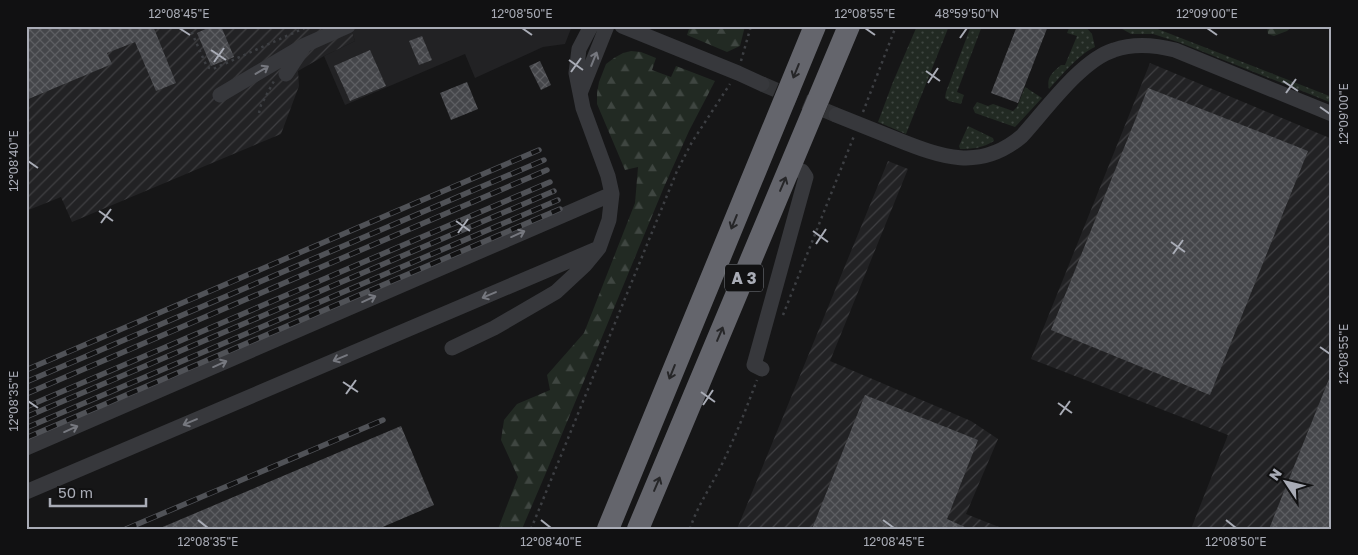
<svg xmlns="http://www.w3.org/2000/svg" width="1358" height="555" viewBox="0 0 1358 555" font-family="'Golos Text',sans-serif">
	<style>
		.built { fill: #222224 }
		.industrial { fill: url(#industrial-furrows) }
		.grass { fill: url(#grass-dots) }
		.forest { fill: url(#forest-firs) }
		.building { fill: url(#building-cross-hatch) }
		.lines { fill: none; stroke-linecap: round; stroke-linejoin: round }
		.minor-tunnel { stroke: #333437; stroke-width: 15; stroke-dasharray: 15 8; stroke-linecap: butt }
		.path { stroke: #3d3f43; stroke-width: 2.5; stroke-dasharray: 2.5 4; stroke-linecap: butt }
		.minor { stroke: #37383c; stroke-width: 15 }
		.highway { stroke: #64656c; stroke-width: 22 }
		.rail-casing { stroke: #505257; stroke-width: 5.5 }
		.rail { stroke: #111112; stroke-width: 4; stroke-dasharray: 11; stroke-linecap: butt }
		.oneway { stroke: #76787f }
		.oneway2 { stroke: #262628 }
		.ticks { fill: none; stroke: #a9acb6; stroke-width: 2 }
		.labels { text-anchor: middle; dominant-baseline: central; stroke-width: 5; stroke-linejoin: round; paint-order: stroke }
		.shield { fill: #111112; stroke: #7b7e85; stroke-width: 1 }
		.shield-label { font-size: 16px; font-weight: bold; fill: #a9acb6 }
		.neatline { fill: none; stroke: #a9acb6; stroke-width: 2 }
		.ticks-label { font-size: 12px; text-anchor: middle; fill: #a9acb6 }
	</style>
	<defs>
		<pattern id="industrial-furrows" width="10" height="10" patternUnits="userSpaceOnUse" patternTransform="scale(1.25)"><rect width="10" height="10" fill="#222224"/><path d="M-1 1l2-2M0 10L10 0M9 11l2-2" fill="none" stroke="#3f3f42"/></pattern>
		<pattern id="grass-dots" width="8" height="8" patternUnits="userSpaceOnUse" patternTransform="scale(1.25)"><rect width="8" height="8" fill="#222a23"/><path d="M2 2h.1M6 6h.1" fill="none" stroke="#3f4641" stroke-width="1.8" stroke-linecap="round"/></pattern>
		<pattern id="forest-firs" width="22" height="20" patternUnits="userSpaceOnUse" patternTransform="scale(1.25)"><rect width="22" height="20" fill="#222a23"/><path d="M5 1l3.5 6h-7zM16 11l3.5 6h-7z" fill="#3f4641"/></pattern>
		<pattern id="building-cross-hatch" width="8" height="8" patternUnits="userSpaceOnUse" patternTransform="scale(1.25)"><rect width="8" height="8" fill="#45464a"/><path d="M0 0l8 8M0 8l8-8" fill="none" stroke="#5d5e62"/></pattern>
	</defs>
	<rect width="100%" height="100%" fill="#161617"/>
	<path class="built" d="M350,26h222l-7,18 -22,3 -68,31 -10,-24 -120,51 -21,-49 31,-15z"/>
	<path class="industrial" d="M26,26h324l5,15 -31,15 -26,15 1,15 -18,48 -209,88 -11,-25 -35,14z
		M1150,63l182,76v390h-141l37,-94 -197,-76z
		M888,161l20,8 -78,192 141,60 27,18 -32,75 38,15h-267z"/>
	<path class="grass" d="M917,26h32l-43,108 -28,-12 15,-40z
		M971,26h11l-25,66 7,3 -3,9 -12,-3 -4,-3 1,-6z
		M1070,26h15l7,8 3,13c-16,7 -34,29 -46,42 -3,-12 4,-17 12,-24h4l12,-29 -10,-3z
		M1117,26h33l182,71v6l-151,-60 -28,-9h-22z
		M1025,87l17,11 -27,29 -40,-14 -2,-5 4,-6 11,4 5,-2 20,7 4,-4z
		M968,126l25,12 1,3c-11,7 -22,8 -34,8l-1,-3z"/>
	<path class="forest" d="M690,26h55l-5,20 -13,6 -40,-17z
		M1267,26h26l-6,5 -13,5 -6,-2z
		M631,51l10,1 15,6 -4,12 19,7 5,-11 39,15 -26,50 -25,56 -116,281 -26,61h-24l20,-52 -17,-37 3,-20 13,-16 33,-14 -3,-15 37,-42 51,-130 3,-36 -13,3 -28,-66v-11l2,-11 7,-18 8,-6 9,-5z"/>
	<path class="building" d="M26,26h127l23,57 -20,8 -21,-49 -28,11 5,11 -86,36z
		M212,26h9l13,31 -23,9 -14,-33z
		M1017,26h31l-30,77 -27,-10z
		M422,36l10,24 -13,5 -10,-24z
		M370,50l16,36 -36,15 -16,-35z
		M540,61l11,24 -10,5 -12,-24z
		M467,82l11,27 -27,11 -11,-27z
		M1148,88l160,63 -98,244 -159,-65z
		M1331,374l1,155h-63z
		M865,395l113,45 -31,79 22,10h-157z
		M401,426l33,79 -56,24h-220z"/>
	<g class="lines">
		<path class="minor-tunnel" d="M762,84l74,31"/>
		<path class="path" d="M189,26l18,41 6,2 96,-43
			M741,61l10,-35
			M863,112l33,-86
			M259,113l2,-8 13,-24
			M783,315l71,-179
			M531,529l146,-358 15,-29 38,-58
			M690,529c7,-23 21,-42 31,-63 14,-28 25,-57 36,-86"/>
		<path class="minor" d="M622,26l116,47 24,11
			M286,74l17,-26
			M581,91l26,-65
			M220,95l85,-50 43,-19
			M836,115c20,8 40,16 60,24 45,18 84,33 126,-3 23,-25 59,-76 92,-86 20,-7 41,-5 61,0l157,64
			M452,348l42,-20 62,-36 29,-27 14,-17 10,-28 3,-26 -4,-18 -25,-68 -7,-35 3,-24 12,-23
			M762,369l-8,-4 52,-188 -4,-6
			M26,448l586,-254
			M26,492l573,-244"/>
		<path class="highway" d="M608,529l207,-503
			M638,529l211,-503"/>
		<defs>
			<path id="rail" d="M26,370l513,-220
				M26,382l518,-222
				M26,394l521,-224
				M26,407l524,-225
				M26,417l528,-226
				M26,428l532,-228
				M26,438l534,-229
				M126,529l257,-109"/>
		</defs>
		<use href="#rail" class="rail-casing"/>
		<use href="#rail" class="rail"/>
	</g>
	<defs><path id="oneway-shaft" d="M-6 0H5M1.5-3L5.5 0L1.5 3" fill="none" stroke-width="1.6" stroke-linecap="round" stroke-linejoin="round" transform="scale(1.25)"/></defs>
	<g class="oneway">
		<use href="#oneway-shaft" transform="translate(594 59) rotate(-68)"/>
		<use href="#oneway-shaft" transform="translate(262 70) rotate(-31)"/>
		<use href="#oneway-shaft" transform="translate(518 234) rotate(-24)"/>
		<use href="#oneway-shaft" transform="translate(489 295) rotate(157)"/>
		<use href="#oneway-shaft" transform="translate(369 299) rotate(-24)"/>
		<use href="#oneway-shaft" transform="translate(340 358) rotate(157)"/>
		<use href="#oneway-shaft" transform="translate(220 364) rotate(-24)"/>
		<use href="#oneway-shaft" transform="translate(190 422) rotate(157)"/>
		<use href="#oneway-shaft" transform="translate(71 429) rotate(-24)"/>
	</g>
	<g class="oneway2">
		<use href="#oneway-shaft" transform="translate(796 71) rotate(112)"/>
		<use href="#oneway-shaft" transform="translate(783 184) rotate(-67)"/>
		<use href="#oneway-shaft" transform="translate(734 222) rotate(112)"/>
		<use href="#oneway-shaft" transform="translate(720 334) rotate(-67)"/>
		<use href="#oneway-shaft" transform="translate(672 372) rotate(112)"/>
		<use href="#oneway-shaft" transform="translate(657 484) rotate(-67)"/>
	</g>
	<path class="ticks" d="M179,28l11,7M522,28l10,7M865,28l10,7M1207,28l10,7M960,38l7,-10M211,50l15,10M569,60l14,10M214,62l10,-14M926,71l14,10M571,72l10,-14M1283,81l15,10M928,83l10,-15M1286,93l10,-14M1320,107l10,7M28,161l10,7M99,211l14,10M456,221l14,10M101,223l10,-14M813,231l15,11M458,233l10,-14M1171,242l14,10M816,244l10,-15M1173,254l10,-14M1320,347l10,7M343,382l15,10M701,392l14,10M346,394l10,-14M28,401l10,7M1058,403l14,10M703,405l10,-15M1060,415l10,-14M198,520l10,8M541,520l10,8M883,520l11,8M1226,520l10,8"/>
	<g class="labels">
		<rect class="shield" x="725" y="264.5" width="38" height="27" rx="4"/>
		<g class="shield-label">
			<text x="744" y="278">A 3</text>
		</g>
	</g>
	<rect width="1358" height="555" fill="none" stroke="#111112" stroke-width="55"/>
	<g transform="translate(1286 482) rotate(305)" stroke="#111112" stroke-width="4" paint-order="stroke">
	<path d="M0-4L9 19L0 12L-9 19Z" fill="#a9acb6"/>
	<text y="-8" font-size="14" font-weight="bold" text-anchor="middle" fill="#a9acb6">N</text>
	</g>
	<path d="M50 498v8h96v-8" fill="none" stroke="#a9acb6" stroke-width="2.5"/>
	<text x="58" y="498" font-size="15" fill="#a9acb6" stroke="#111112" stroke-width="4" paint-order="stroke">50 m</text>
	<rect x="28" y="28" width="1302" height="500" class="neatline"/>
	<g class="ticks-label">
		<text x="179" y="18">12°08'45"E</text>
		<text x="522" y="18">12°08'50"E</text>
		<text x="865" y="18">12°08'55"E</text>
		<text x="967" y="18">48°59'50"N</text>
		<text x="1207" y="18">12°09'00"E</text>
		<text transform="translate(1344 114) rotate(-90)" y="4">12°09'00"E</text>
		<text transform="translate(14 161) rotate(-90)" y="4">12°08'40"E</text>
		<text transform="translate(1344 354) rotate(-90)" y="4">12°08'55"E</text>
		<text transform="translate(14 401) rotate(-90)" y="4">12°08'35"E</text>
		<text x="208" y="546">12°08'35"E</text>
		<text x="551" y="546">12°08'40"E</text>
		<text x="894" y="546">12°08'45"E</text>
		<text x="1236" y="546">12°08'50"E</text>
	</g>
</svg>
